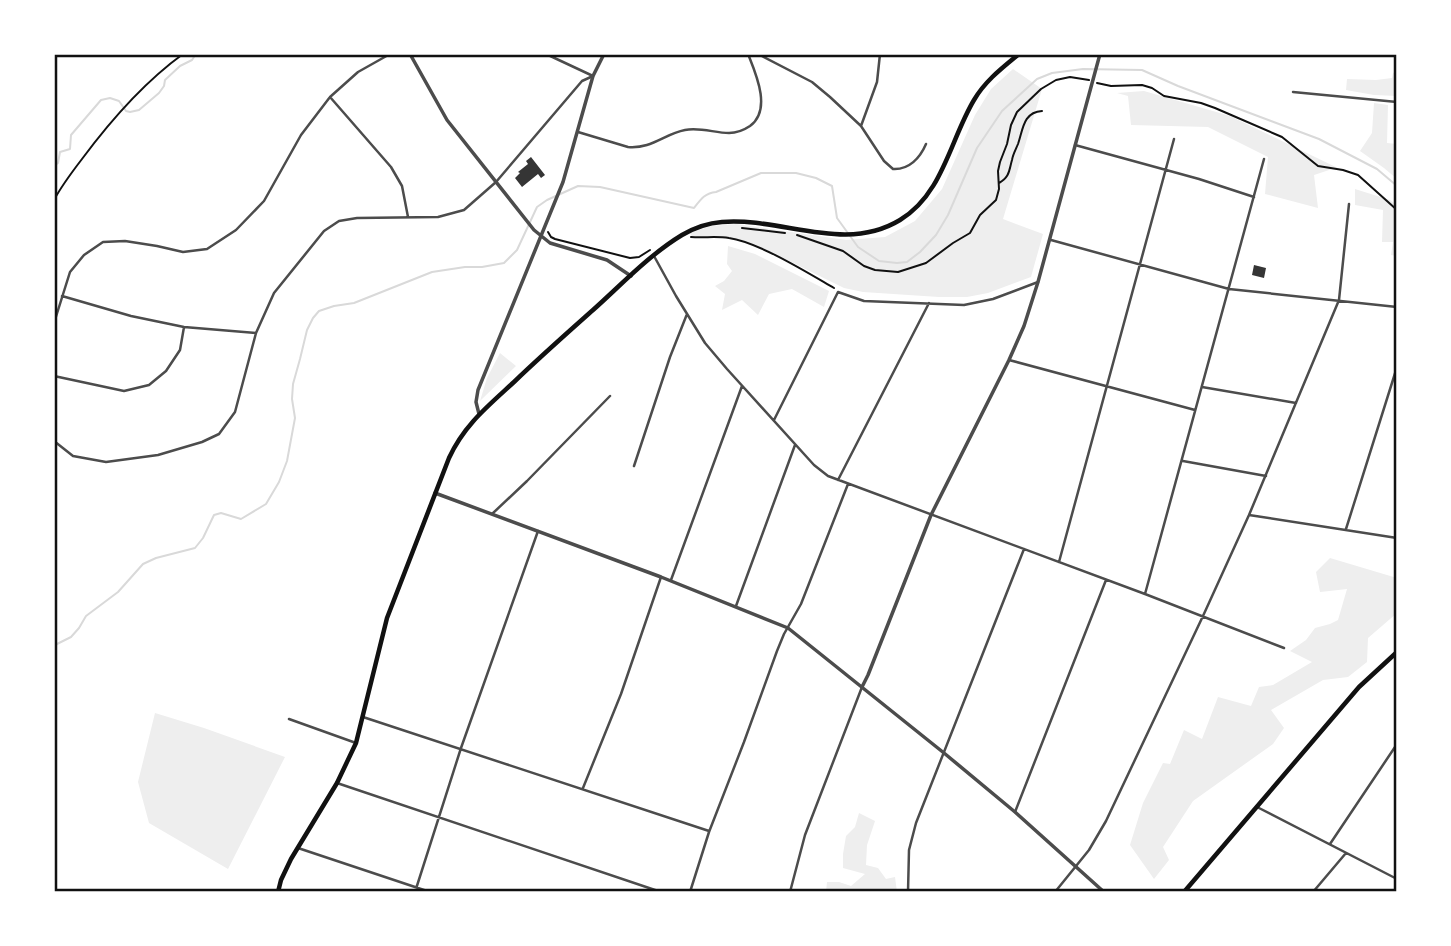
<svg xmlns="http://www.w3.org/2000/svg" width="1451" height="946" viewBox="0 0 1451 946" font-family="'Work Sans',sans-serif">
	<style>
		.green { fill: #eee }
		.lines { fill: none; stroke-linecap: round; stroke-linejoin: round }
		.stream { stroke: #d9d9d9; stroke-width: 2 }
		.building { fill: #353535 }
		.path { stroke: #111; stroke-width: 2 }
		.minor { stroke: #4c4c4c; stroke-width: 2.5 }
		.tertiary { stroke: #4c4c4c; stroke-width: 3.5 }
		.secondary { stroke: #111; stroke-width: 4.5 }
		.neatline { fill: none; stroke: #111; stroke-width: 2.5 }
	</style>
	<rect width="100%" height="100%" fill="#fff"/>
	<path class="green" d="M1013,69l29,20 -39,130 40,15 -12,43 -43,16 -21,4h-28l-76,-5 -19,-4 -69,-34 -31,-13 -30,-4 -22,-1 -2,-3 21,-7 25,-2 110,16 39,-3 30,-16 27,-32 33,-74 16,-26z
		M1397,71v25l-23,-1 -28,-5 1,-11 29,1 16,-2 1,-5z
		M1144,91l86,25 114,55 -12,-2 -18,6 4,33 -53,-14 3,-37 -60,-30 -77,-2 -3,-29 -11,-3z
		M1374,103l14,2 -1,38 10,1v35l-13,-11 -24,-17 12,-18z
		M1355,189l35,11 7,5v51l-6,-1 2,-13h-11l1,-32 -28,-5z
		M728,246l27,8 74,37 -5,16 -32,-18 -23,5 -11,21 -16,-15 -20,10 3,-16 -10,-8 9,-5 8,-10 -5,-7z
		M500,353l16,13 -36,35 7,-23z
		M1330,558l67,20v35l-29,25 -1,24 -19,15 -25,3 -52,30 13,18 -11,16 -80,57 -30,46 6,13 -15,19 -24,-34 13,-42 20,-40 7,1 14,-34 18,9 16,-42 33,9 8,-19 14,-2 39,-23 -22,-11 16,-11 9,-12 15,-4 8,-4 9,-31 -27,3 -4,-20z
		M155,713l49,15 81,29 -57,112 -79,-46 -11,-41z
		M859,813l16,8 -8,24 -1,20 12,3 8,11 9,-2 2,15h-71l1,-10h12l12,4 14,-12 -22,-6v-14l3,-18 9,-9z"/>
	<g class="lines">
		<path class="stream" d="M54,166l4,-3 2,-11 10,-3 1,-14 30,-35 9,-2 9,3 7,10 4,1 9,-2 20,-17 5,-7 1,-6 15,-14 12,-6 4,-6
			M54,648l3,-4 14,-7 8,-9 7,-12 32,-24 25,-28 13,-6 39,-10 8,-10 11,-23 7,-2 20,6 25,-15 13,-22 8,-21 8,-43 -3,-19 1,-15 7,-25 7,-29 6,-12 6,-7 15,-5 20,-3 78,-31 33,-5h17l22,-4 13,-13 20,-43 10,-7 31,-14 22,1 94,21c7,-9 11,-15 22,-16l45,-19h35l20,5 16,8 5,32 21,29 21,14 18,2 10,-1 13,-10 16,-17 12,-20 29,-67 25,-37 35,-32 15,-6 31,-4 59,1 36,16 141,53 58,30 20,17"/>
	</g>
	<path class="building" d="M531,157l14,18 -4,3 -3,-4 -16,13 -7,-9 5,-5 -2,-1 10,-8 -2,-3z
		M1254,265l12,3 -2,10 -12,-3z"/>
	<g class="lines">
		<path class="path" d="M1097,83l14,3 31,-1 10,3 12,8 37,7 14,5 67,29 36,29 25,4 15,5 39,35
			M999,183c11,-6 10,-13 13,-23 1,-6 4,-11 6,-16 5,-14 5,-32 24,-33
			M54,200c8,-15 18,-28 28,-41 29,-39 61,-76 101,-105
			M742,228l43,5
			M548,232l3,5 4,2 75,19 9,-1 11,-7
			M797,235l46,16 21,15 11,4 23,2 28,-9 27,-20 17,-10 10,-18 16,-15 3,-11 -1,-18 2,-9 7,-18 4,-19 6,-13 24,-23 15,-9 14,-3 19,3
			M691,237c13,1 26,-1 38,1 29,4 79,35 105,50"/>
		<path class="minor" d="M546,54l47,22
			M758,54l54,28 18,15 31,29 23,35 9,8c16,1 27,-11 33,-25
			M1396,73l1,-7
			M1293,92l104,10
			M330,97l61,70 11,19 6,31
			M861,126l16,-44 3,-28
			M578,132l50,15c24,2 36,-13 57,-17 15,-3 30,3 44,3 8,0 15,-3 21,-7 22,-16 6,-52 -2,-72
			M1075,145l124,34 55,18
			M1051,240l178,49 168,18
			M654,256l22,40 29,47 22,26 87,96 14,11 317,118 139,54
			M62,296l69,20 53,11 72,6
			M54,323l16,-51 14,-17 19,-13 22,-1 32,5 26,6 24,-3 29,-19 28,-29 37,-66 29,-38 28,-25 32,-18
			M1009,360l186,50
			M54,376l70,15 25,-6 17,-14 14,-21 4,-23
			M1202,387l94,16
			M774,420l64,-128 26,9 100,4 29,-6 45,-17
			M54,441l19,15 33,6 52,-7 44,-13 17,-8 16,-22 21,-79 18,-40 50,-62 15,-10 18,-3 81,-1 26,-7 32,-28 86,-101 11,-5
			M1183,461l83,15
			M634,466l36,-109 17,-43
			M838,480l91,-177
			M492,514l35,-33 83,-85
			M1249,515l148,23
			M1346,529l51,-162
			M1059,562l115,-423
			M671,580l71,-194
			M1145,594l119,-435
			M736,606l59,-161
			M363,717l346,114
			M289,719l67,24
			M337,783l324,109
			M583,788l38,-94 40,-117
			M1257,807l140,72
			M1015,812l91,-232
			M1330,844l67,-100
			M298,848l132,44
			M415,892l46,-144 77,-217
			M690,892l19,-60 35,-90 33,-91 7,-17 17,-30 47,-120
			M790,892l15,-57 57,-148
			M908,892l1,-42 7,-27 108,-274
			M1055,892l34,-42 17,-29 97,-205 46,-101 90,-215 10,-96
			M1313,892l33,-39"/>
		<path class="tertiary" d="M410,54l37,66 87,110 16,13 57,17 24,16
			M479,414l-3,-12 2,-12 85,-208 30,-106 11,-22
			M435,493l226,84 127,51 156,125 71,59 89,80
			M862,687l6,-12 63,-160 78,-155 15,-34 14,-44 62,-228"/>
		<path class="secondary" d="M278,892l3,-12 10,-21 46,-76 19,-40 31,-125 62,-160c15,-33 39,-52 65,-76 26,-25 52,-48 79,-72 28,-25 56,-55 89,-75 12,-7 27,-12 40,-13 60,-5 122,32 178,-2 43,-26 50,-80 74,-120 11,-19 28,-32 45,-46
			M1184,892l175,-205 38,-35"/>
	</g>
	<rect width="1451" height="946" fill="none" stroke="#ffffff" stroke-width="112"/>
	<rect x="56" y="56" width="1339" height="834" class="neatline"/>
</svg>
